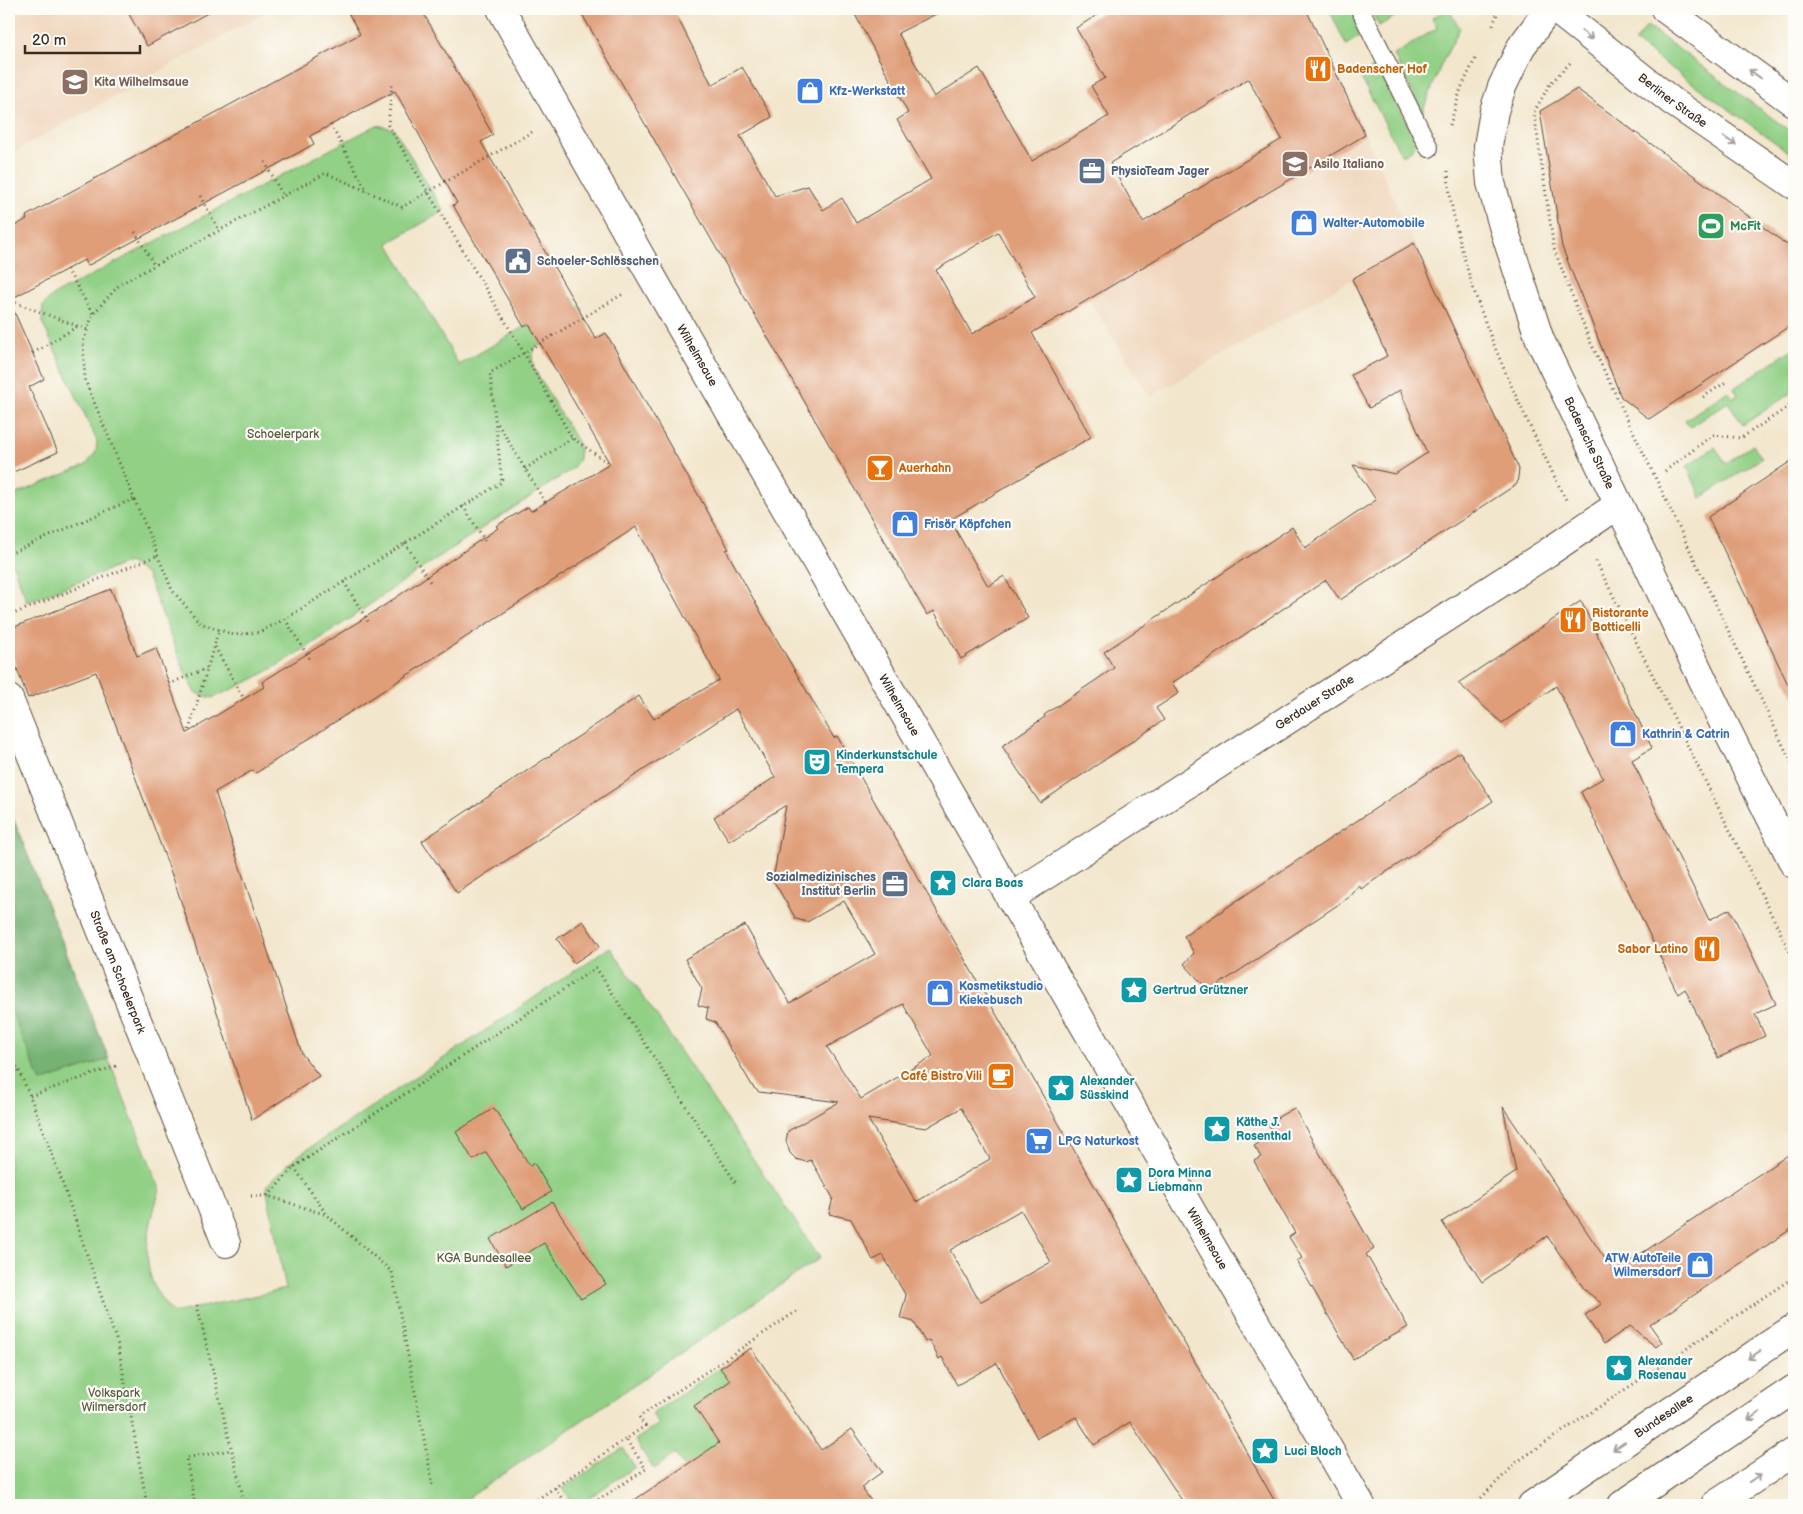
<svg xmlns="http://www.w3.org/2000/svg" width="1803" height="1514" viewBox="0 0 1803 1514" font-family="'Balsamiq Sans',sans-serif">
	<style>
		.built { fill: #f0d6bc }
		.green { fill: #92d086; stroke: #667d52 }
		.forest { fill: #75b273; stroke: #586e48 }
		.building { fill: #df9d78; fill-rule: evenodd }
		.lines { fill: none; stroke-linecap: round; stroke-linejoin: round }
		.service-casing { stroke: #564638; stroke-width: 20 }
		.minor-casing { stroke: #564638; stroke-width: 30 }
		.tertiary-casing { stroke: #564638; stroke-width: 30 }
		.secondary-casing { stroke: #564638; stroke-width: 30 }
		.path { stroke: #564638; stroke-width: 3; stroke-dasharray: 1 4; stroke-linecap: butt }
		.service { stroke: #fff; stroke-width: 18 }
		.minor { stroke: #fff; stroke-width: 28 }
		.tertiary { stroke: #fff; stroke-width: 28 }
		.secondary { stroke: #fff; stroke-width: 28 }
		.oneway { stroke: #a79f9a }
		.labels { text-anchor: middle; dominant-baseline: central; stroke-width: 4.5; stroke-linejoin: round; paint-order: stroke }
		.food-label { font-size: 12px; font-weight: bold; fill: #c56008; stroke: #fdfcf7; text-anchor: start }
		.education-label { font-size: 12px; font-weight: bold; fill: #785e54; stroke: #fdfcf7; text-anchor: start }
		.shop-label { font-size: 12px; font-weight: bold; fill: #366cbe; stroke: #fdfcf7; text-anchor: start }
		.street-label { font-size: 12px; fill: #3b2a1e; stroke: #fdfcf7 }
		.service-label { font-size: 12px; font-weight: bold; fill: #4e5e75; stroke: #fdfcf7; text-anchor: start }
		.leisure-label { font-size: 12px; font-weight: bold; fill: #27864d; stroke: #fdfcf7; text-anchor: start }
		.park-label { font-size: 12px; fill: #555c3d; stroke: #fdfcf7 }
		.culture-label { font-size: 12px; font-weight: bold; fill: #0d838f; stroke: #fdfcf7; text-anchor: start }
	</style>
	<rect width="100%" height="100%" fill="#fdfcf7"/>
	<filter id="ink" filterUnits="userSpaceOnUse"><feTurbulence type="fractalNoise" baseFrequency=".02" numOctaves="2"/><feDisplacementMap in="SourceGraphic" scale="10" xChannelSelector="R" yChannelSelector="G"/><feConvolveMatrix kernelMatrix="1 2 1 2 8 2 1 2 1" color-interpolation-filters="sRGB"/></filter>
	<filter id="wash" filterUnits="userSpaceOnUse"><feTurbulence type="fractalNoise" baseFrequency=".0096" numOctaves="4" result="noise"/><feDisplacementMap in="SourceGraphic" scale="20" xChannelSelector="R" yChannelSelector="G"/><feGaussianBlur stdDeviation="1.12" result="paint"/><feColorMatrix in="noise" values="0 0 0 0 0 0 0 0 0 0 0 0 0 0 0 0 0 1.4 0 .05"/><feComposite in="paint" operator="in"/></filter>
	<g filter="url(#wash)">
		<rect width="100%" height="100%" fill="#f2e6cc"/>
		<path class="built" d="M9,9h263l-263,146z
			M1365,135l49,108 -264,154 -61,-98z"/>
		<path class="green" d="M1329,9h22l13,25 -18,11z
			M1370,9h38l-29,17z
			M1448,9l12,19 -19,37 -19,48 -28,-58 43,-27 -5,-10z
			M1647,26l147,108v22l-159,-114z
			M1377,66l39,74 -2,8 -12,8 -42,-80z
			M377,125l17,4 50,82 -56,32 71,122 114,-67 11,21 -49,29 -3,9 2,12 45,76v14l-7,10c-54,37 -110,71 -164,109 -63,43 -124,91 -196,120l-16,-5 -13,-25 -36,-93 -18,-13 -102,40 -18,-48v-57l77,-32 10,-13 1,-11 -55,-119 1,-16 9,-10z
			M1794,348v43l-51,34 -15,-23 -38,25 -5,-7 43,-29 5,7 5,-3 -4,-7z
			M1753,445l9,13 -61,40 -14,-32 28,-19 11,16z
			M9,808l151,381c-14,47 -24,86 13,124l113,-24 -20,-103 27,-27 317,-212 210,311 -362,247h-449z
			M720,1368l10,13 -36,25 37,54 -35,25 -21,-31 -21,15 -19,-29 24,-16 -7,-10z
			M623,1448l12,19 -57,38h-4l-11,-17z"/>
		<path class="forest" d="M9,808l100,251 -68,23 -32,-76z"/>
		<g id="blocks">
			<path class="building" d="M126,9h89l-68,37z
				M346,9h75l72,126 -12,7 115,197 10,-6 123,216 -3,1 33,59 75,129 3,-2 440,769h-92l-55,-83 -36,23 -18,-28 -39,21 -40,-75 -40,22 -15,-28 -3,2 -10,-19 -4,2 -11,-20 -14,-4 6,-22 -23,-41 -10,5 -22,-41 -22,-5 4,-16 -22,-38 -5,2 -10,-3 -6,-6 -4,-12 2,-10 51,-29 -80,-10 -6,-5 -38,-65 -9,-3 2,-11 -10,-3 4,-16 -17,-30 60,-34 45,78 85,-49 -31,-53 -37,21 -11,-3 -23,-39 13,-75 -57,36 -15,-24 61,-40 -39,-68 -279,184 -35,-52 217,-145 15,23 65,-39 -83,-153 -380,246 -3,-3 -38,22 87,262 17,22 -67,44 -76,-234 -80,-214 -68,26 -19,-50v-19l102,-40 26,67 19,-8 31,85 77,-46 -2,-5 120,-75 116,-79 -2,-2 32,-19 3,4 79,-47 -81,-140 -5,3 -71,-122 4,-2 -62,-112 -85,45 4,8 -38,21 -189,101 -3,-6 -75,40 35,79 -15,8 29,65 -49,22v-241l2,-1v-4l16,-9 -1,-3 334,-182zM903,1004l30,52 -72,43 -34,-52zM961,1108l29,51 -74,43 -48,-83 58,9zM1021,1210l30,52 -71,40 -30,-52z
				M579,9h94l39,76 30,-18 29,48 1,2 -32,19 35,60 33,-10 15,24 19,-12 14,25 75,-44 -34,-59 11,-7 -56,-104h94l-48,24 36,64 45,-29 53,93 77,-45 -18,-30 14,-8 -29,-50 31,-19h199l59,126 -333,198 59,104 -141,83 38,66 16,-10 24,42 -67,41 -27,-48 -7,4zM1248,79l34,60 -139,83 -33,-59zM998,232l37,65 -63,37 -36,-64z
				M1577,89l217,161v73l-145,96 -28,-22 -59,-150 -22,-136z
				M1414,243l105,226 -2,15 -177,116 -14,-20 -130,87 -24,16 7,10 -23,15 8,12 -124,83 -38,-57 43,-29 -1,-2 70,-47 -10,-16 188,-125 13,21 71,-48 -23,-35 42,9 32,-21 -27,-63 -31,18 -18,-33 36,-19 -35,-77z
				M1794,459v238l-86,-180z
				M1581,601l71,147 -20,12 49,102 28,58 21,-11 46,95 -21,10 10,22 -47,22 -33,-69 -7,5 -97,-202 22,-14 -47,-92 -54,37 -44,-40z
				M1460,752l33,49 -132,88 -2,-4 -11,13 -139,93 -25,-27 10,-11 -10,-17z
				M583,921l17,25 -26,17 -17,-24z
				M1503,1107l111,165 180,-121v76l-144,98 12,17 -6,5 -26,-21 -26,18 -19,-29 17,-11 -17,-14 -38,-54 -65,46 -40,-60 74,-50z
				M494,1108l36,58 4,-3 17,29 -28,17 -37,-57 -13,8 -17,-28z
				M1294,1108l80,141 -8,5 42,73 -55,32 -56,-98 5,-3 -13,-21 6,-4 -41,-72 7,-4 -7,-11 20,-12 -6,-11z
				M552,1202l54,82 -25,15 -37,-56 -38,23 -16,-27z
				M751,1348l70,102 31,-21 30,43 -21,15 13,18h-247l92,-62 -25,-37 36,-25 -10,-13z"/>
		</g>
	</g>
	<g filter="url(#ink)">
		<use href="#blocks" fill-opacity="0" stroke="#564638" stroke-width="1"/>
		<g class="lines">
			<defs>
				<path id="service" d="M1360,9l69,139"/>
				<g id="minor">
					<path id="s1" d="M501,9l151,268 709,1228"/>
					<path id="s2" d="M9,699l217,544"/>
					<path id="s3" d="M1010,898l537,-345 71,-48"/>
				</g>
				<g id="tertiary">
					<path id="s4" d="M1549,9l-28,38 -19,40 -8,24 -6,35 3,37 12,43 37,114 183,382 71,142"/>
				</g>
				<g id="secondary">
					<path id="s5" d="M1555,9l118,93 121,83"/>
					<path d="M1665,9l129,94"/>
					<path id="s6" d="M1532,1505l262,-177"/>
					<path d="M1622,1505l172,-116"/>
					<path d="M1715,1505l79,-53"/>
				</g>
			</defs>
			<use href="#service" class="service-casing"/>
			<use href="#minor" class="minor-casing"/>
			<use href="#tertiary" class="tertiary-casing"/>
			<use href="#secondary" class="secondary-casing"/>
			<path class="path" d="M1493,25l6,-16
				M1570,63l-20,21 -16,28 20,137 35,90 205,429
				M392,85l-4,40 136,228 48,85 38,26
				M331,125l36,66
				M1450,125l11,-37 15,-31
				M532,132l-130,75 -76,-34 -206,111 -27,30 -10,28 2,38 87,210 28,33 34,12 25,-3 26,-13 217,-137 -12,-109 133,-79
				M265,162l18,34
				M1448,171c1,27 7,53 14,79 23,87 64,169 104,250
				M200,196l19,34
				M135,232l19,33
				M67,269l26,45
				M11,301l77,29
				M33,353l45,-27
				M1703,397l23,-15
				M498,424l47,78
				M525,469l47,-31
				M1665,471l48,-36 28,3 53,-35
				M463,506l24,38
				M405,543l25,39
				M9,554l124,-55
				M1596,561l198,399
				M344,582l25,41
				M11,615l145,-59
				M285,619l26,42
				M215,647l29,52
				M169,684l38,-16
				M189,730l30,-101
				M9,1048l21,48 29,77 59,172 29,160
				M30,1096l89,-31
				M294,1167l33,48 65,57 41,214
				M251,1196h17l59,19
				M268,1196l26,-29 302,-199 141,217
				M197,1305l48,200
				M555,1488l11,17
				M195,1505l-9,-47 45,-8
				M529,1505l116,-79 -6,-9 161,-108
				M590,1505l56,-36 -20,-30
				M1474,1505l44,-44 276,-184"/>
			<use href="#service" class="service"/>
			<use href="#minor" class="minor"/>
			<use href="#tertiary" class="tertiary"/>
			<use href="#secondary" class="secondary"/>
		</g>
		<defs><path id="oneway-shaft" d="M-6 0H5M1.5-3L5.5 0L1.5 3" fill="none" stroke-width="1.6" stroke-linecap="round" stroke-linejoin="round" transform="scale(1.25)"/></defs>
		<g class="oneway">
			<use href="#oneway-shaft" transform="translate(1587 35) rotate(39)"/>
			<use href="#oneway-shaft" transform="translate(1755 74) rotate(-144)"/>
			<use href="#oneway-shaft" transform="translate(1730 141) rotate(34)"/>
			<use href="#oneway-shaft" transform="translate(1754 1355) rotate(146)"/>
			<use href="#oneway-shaft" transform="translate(1754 1416) rotate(146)"/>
			<use href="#oneway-shaft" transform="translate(1619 1446) rotate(146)"/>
			<use href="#oneway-shaft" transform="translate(1755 1478) rotate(-34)"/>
		</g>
	</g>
	<defs>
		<symbol id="restaurant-square" viewBox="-11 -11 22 22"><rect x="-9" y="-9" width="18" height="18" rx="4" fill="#e8710a" stroke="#fdfcf7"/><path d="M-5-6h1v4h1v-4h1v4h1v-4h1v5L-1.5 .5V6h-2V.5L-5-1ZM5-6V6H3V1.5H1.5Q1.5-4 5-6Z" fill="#fff"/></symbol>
		<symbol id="school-square" viewBox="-11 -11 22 22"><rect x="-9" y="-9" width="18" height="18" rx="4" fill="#8d6e63" stroke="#fdfcf7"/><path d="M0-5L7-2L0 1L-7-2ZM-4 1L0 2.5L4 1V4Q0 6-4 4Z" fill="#fff"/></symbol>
		<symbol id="shop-square" viewBox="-11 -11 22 22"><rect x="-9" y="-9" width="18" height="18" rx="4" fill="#3f7fe0" stroke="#fdfcf7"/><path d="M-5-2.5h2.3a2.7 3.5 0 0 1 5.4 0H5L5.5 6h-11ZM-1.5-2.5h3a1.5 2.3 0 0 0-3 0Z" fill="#fff"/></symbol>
		<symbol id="office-square" viewBox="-11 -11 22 22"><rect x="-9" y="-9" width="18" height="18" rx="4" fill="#5c6f8a" stroke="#fdfcf7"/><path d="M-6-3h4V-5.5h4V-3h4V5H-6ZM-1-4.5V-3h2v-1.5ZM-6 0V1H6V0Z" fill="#fff"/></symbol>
		<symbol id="stadium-square" viewBox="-11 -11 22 22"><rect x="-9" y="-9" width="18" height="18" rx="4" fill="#2e9e5b" stroke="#fdfcf7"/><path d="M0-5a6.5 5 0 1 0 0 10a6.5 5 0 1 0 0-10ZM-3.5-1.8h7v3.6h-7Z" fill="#fff"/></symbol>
		<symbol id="civic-square" viewBox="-11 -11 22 22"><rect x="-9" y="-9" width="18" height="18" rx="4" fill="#5c6f8a" stroke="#fdfcf7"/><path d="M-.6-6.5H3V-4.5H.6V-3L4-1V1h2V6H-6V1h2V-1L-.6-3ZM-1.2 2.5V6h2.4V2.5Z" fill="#fff"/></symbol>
		<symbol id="bar-square" viewBox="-11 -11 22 22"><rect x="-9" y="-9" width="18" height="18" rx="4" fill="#e8710a" stroke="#fdfcf7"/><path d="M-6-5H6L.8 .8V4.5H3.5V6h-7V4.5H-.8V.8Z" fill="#fff"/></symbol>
		<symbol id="theatre-square" viewBox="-11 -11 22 22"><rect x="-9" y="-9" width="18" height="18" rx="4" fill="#0f9aa8" stroke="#fdfcf7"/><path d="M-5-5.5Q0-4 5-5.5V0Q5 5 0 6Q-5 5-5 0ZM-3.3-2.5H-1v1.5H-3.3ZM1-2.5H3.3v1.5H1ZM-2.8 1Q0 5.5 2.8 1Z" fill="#fff"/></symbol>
		<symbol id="sight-square" viewBox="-11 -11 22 22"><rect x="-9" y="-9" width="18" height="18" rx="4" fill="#0f9aa8" stroke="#fdfcf7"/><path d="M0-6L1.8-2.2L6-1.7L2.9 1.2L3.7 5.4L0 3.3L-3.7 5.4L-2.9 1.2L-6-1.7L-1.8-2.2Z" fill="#fff"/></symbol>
		<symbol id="cafe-square" viewBox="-11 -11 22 22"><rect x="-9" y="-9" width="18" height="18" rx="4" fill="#e8710a" stroke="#fdfcf7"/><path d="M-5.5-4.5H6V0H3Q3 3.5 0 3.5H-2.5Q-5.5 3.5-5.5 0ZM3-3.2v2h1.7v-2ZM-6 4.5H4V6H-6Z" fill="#fff"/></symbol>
		<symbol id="supermarket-square" viewBox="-11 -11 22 22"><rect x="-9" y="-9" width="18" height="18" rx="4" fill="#3f7fe0" stroke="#fdfcf7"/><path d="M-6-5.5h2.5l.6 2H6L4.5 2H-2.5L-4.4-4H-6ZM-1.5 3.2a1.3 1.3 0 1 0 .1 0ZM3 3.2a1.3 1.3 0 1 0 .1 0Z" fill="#fff"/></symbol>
	</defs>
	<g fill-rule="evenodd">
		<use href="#restaurant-square" x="1302" y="53" width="32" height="32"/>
		<use href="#school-square" x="59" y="66" width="32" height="32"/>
		<use href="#shop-square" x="794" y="75" width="32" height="32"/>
		<use href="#school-square" x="1279" y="148" width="32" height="32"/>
		<use href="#office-square" x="1076" y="155" width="32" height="32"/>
		<use href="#shop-square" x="1288" y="207" width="32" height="32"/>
		<use href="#stadium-square" x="1695" y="210" width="32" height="32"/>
		<use href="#civic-square" x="502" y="245" width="32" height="32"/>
		<use href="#bar-square" x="864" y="452" width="32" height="32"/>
		<use href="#shop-square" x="889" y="508" width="32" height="32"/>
		<use href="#restaurant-square" x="1557" y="604" width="32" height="32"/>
		<use href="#shop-square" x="1607" y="718" width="32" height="32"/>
		<use href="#theatre-square" x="801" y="746" width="32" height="32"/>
		<use href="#sight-square" x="927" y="867" width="32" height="32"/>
		<use href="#office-square" x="879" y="868" width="32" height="32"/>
		<use href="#restaurant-square" x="1691" y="933" width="32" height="32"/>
		<use href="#sight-square" x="1118" y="974" width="32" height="32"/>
		<use href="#shop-square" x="924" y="977" width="32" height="32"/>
		<use href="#cafe-square" x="985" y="1060" width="32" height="32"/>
		<use href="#sight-square" x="1045" y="1072" width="32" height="32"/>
		<use href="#sight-square" x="1201" y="1113" width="32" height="32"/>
		<use href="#supermarket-square" x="1023" y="1125" width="32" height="32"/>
		<use href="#sight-square" x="1113" y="1164" width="32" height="32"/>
		<use href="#shop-square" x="1684" y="1249" width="32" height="32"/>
		<use href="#sight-square" x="1603" y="1352" width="32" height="32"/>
		<use href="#sight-square" x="1249" y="1435" width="32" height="32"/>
	</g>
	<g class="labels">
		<g class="food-label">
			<text x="1337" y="69">Badenscher Hof</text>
			<text x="899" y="468">Auerhahn</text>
			<text x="1592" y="613">Ristorante<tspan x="1592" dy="14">Botticelli</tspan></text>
			<text x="1688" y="949" text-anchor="end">Sabor Latino</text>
			<text x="982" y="1076" text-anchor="end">Café Bistro Vili</text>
		</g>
		<g class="education-label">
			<text x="94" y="82">Kita Wilhelmsaue</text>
			<text x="1314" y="164">Asilo Italiano</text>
		</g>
		<g class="shop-label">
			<text x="829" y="91">Kfz-Werkstatt</text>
			<text x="1323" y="223">Walter-Automobile</text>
			<text x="924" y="524">Frisör Köpfchen</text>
			<text x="1642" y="734">Kathrin &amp; Catrin</text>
			<text x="959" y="986">Kosmetikstudio<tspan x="959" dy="14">Kiekebusch</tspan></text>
			<text x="1058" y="1141">LPG Naturkost</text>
			<text x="1681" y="1258" text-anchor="end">ATW AutoTeile<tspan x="1681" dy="14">Wilmersdorf</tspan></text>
		</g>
		<g class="street-label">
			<text stroke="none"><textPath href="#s5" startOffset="149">Berliner Straße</textPath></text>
			<text stroke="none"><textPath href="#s1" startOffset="398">Wilhelmsaue</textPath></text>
			<text stroke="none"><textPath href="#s4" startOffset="468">Badensche Straße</textPath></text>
			<text stroke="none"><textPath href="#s3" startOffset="362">Gerdauer Straße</textPath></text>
			<text stroke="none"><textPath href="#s1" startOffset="802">Wilhelmsaue</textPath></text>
			<text stroke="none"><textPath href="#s2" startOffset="294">Straße am Schoelerpark</textPath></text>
			<text stroke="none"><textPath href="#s1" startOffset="1418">Wilhelmsaue</textPath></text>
			<text stroke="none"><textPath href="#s6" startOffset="159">Bundesallee</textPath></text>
		</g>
		<g class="service-label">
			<text x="1111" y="171">PhysioTeam Jager</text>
			<text x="537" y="261">Schoeler-Schlösschen</text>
			<text x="876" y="877" text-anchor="end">Sozialmedizinisches<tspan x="876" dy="14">Institut Berlin</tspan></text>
		</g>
		<g class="leisure-label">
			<text x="1730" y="226">McFit</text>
		</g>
		<g class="park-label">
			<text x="283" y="434">Schoelerpark</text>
			<text x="484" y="1258">KGA Bundesallee</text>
			<text x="114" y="1393">Volkspark<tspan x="114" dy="14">Wilmersdorf</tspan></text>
		</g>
		<g class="culture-label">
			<text x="836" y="755">Kinderkunstschule<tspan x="836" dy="14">Tempera</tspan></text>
			<text x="962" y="883">Clara Boas</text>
			<text x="1153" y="990">Gertrud Grützner</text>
			<text x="1080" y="1081">Alexander<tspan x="1080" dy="14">Süsskind</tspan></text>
			<text x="1236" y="1122">Käthe J.<tspan x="1236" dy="14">Rosenthal</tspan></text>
			<text x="1148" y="1173">Dora Minna<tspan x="1148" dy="14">Liebmann</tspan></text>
			<text x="1638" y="1361">Alexander<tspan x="1638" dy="14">Rosenau</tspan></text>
			<text x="1284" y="1451">Luci Bloch</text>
		</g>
	</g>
	<rect width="1803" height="1514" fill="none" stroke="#fdfcf7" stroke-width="30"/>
	<path d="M25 45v8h115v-8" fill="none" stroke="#3b2a1e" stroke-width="2.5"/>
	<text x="32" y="45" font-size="15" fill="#3b2a1e" stroke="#fdfcf7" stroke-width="4" paint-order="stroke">20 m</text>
</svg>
